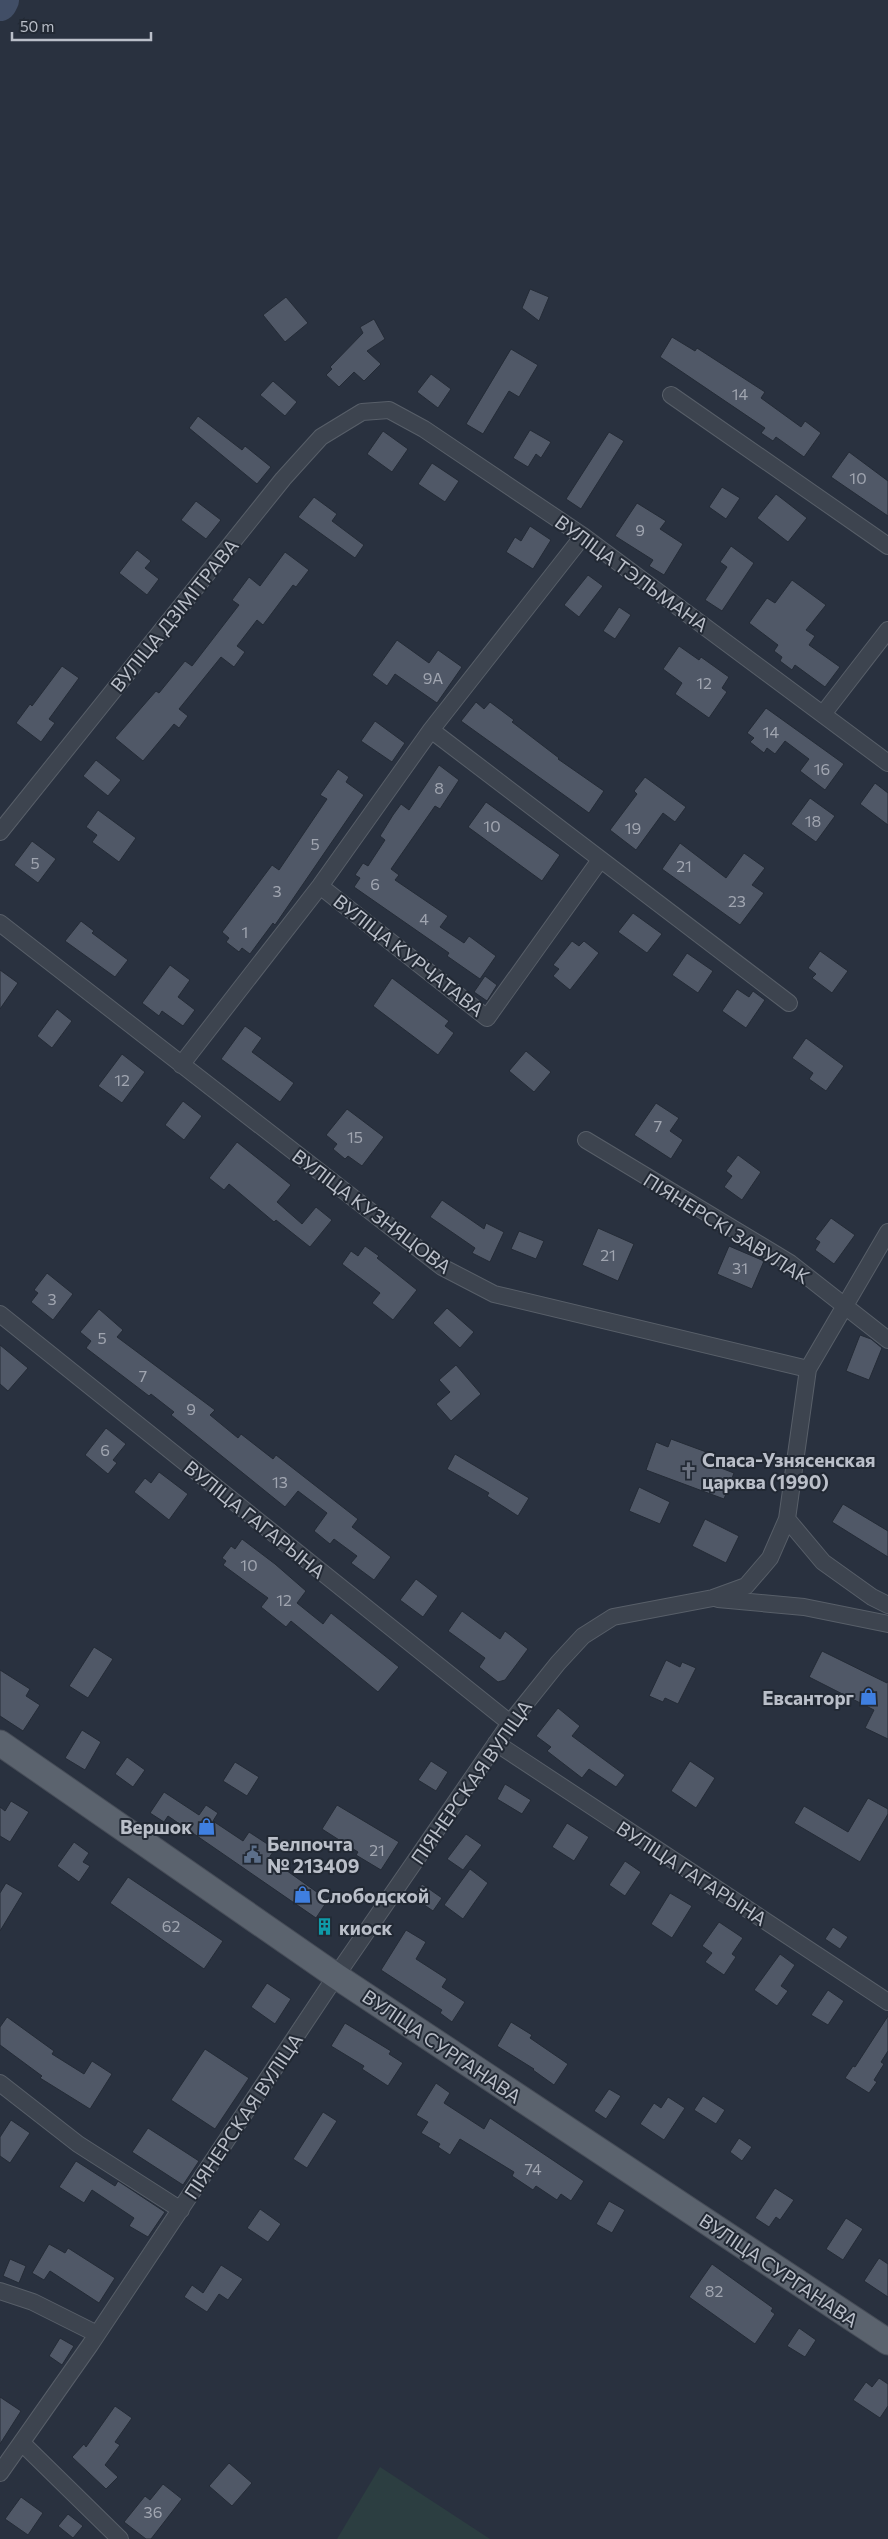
<svg xmlns="http://www.w3.org/2000/svg" width="888" height="2539" viewBox="0 0 888 2539" font-family="Commissioner,sans-serif">
	<style>
		.green { fill: #2c3e41 }
		.lines { fill: none; stroke-linecap: round; stroke-linejoin: round }
		.river { stroke: #414e66; stroke-width: 34 }
		.building { fill: #505867; stroke: #242b36 }
		.minor-casing { stroke: #585f69; stroke-width: 18 }
		.primary-casing { stroke: #474d58; stroke-width: 27 }
		.minor { stroke: #3d444f; stroke-width: 16 }
		.primary { stroke: #5b636e; stroke-width: 25 }
		.labels { text-anchor: middle; dominant-baseline: central; stroke-width: 4; stroke-linejoin: round; paint-order: stroke }
		.number-label { font-size: 16px; fill: #a0a5b0 }
		.street-label { font-size: 19px; fill: #babfc9; stroke: #222934 }
		.poi-label { font-size: 19px; font-weight: bold; fill: #babfc9; stroke: #222934; text-anchor: start }
	</style>
	<rect width="100%" height="100%" fill="#29313f"/>
	<path class="green" d="M380,2467l110,72h-153z"/>
	<g class="lines">
		<path class="river" d="M0,4l2,-4"/>
	</g>
	<path class="building" d="M530,289l19,8 -10,24 -17,-13z
		M286,297l22,26 -23,19 -22,-27z
		M374,319l11,20 -18,12 14,13 -17,17 -10,-9 -15,15 -13,-12 6,-6 -2,-2 33,-34 -3,-6z
		M672,337l23,14 2,-3 68,44 -4,6 40,29 4,-6 16,12 -17,24 -28,-20 -3,4 -12,-8 4,-5 -105,-71z
		M511,349l27,16 -19,32 -10,-6 -26,43 -17,-10z
		M431,374l20,15 -13,19 -21,-16z
		M273,381l24,21 -12,14 -25,-21z
		M198,416l44,34 3,-4 26,21 -14,17 -68,-56z
		M530,430l21,12 -10,16 -5,-4 -8,13 -15,-9z
		M383,431l25,18 -16,23 -25,-18z
		M609,432l15,9 -43,68 -15,-10z
		M849,452l39,29v35l-57,-39z
		M432,463l27,18 -14,21 -27,-18z
		M722,487l18,11 -14,21 -17,-12z
		M776,494l31,24 -19,24 -31,-24z
		M314,497l23,17 -5,7 32,24 -9,13 -57,-41z
		M196,501l25,19 -15,19 -25,-19z
		M637,503l29,18 -6,8 23,15 -19,31 -15,-9 4,-6 -38,-24z
		M530,526l21,14 -18,29 -27,-17 9,-15 6,4z
		M731,546l23,17 -32,48 -17,-11 22,-33 -7,-5z
		M137,550l14,11 -6,7 14,11 -12,16 -28,-22z
		M285,552l24,18 -13,17 -3,-2 -30,40 -6,-5 -20,26 8,6 -11,15 -13,-10 -42,52 9,7 -9,12 -5,-4 -31,37 -28,-23 41,-47 3,2 26,-32 7,5 47,-61 -7,-5 17,-23 11,9z
		M588,575l15,11 -24,31 -15,-12z
		M792,580l34,25 -20,25 9,6 -6,9 31,22 -15,20 -30,-22 -3,5 -12,-9 2,-4 -8,-6 4,-6 -29,-22 18,-25 8,5z
		M619,607l12,8 -16,24 -12,-8z
		M397,640l32,23 9,-13 24,17 -25,36 -42,-29 -8,12 -15,-11z
		M679,646l20,14 2,-3 28,20 -7,11 5,4 -18,26 -34,-24 7,-11 -19,-14z
		M62,666l17,12 -30,41 6,4 -14,19 -25,-19 14,-19 2,2z
		M476,702l8,7 6,-7 24,18 -2,2 47,36 -1,1 46,32 -15,22 -128,-92z
		M766,708l78,56 -19,26 -25,-19 9,-12 -24,-18 -10,13 -8,-6 -3,5 -14,-11 4,-4 -7,-5z
		M375,721l30,22 -13,19 -31,-21z
		M96,760l25,20 -13,16 -25,-20z
		M439,765l20,15 -19,29 -5,-3 -44,63 8,6 -4,5 53,36 -8,11 24,16 5,-7 27,20 -16,23 -33,-23 2,-3 -95,-66 6,-9 -5,-3 8,-12 5,3 17,-26 -5,-4 13,-21 8,-11 8,6z
		M338,769l11,8 -3,5 18,13 -89,130 -2,-2 -23,31 -8,-6 -3,4 -13,-10 3,-4 -7,-6 50,-67 7,5 48,-71 -7,-4z
		M645,777l41,30 -11,15 -12,-9 -27,37 -26,-20 27,-36 -3,-3z
		M875,783l13,10v32l-28,-21z
		M810,798l25,18 -19,26 -25,-18z
		M486,802l74,53 -18,26 -74,-54z
		M98,810l38,28 -17,24 -27,-20 5,-7 -11,-8z
		M32,841l24,18 -18,24 -24,-18z
		M680,843l46,35 18,-25 21,15 -13,17 12,8 -24,32 -78,-56z
		M633,913l29,21 -15,19 -29,-21z
		M81,921l13,10 -2,2 36,27 -13,17 -50,-36z
		M572,941l7,5 5,-5 15,12 -29,37 -17,-14 6,-7 -6,-4z
		M820,951l28,20 -16,22 -20,-15 4,-4 -8,-6z
		M687,953l26,18 -15,22 -26,-18z
		M170,965l20,15 -12,17 17,13 -12,16 -21,-15 -3,5 -17,-13z
		M0,970l18,13 -18,26z
		M485,976l12,9 -10,16 -13,-9z
		M392,978l57,43 -4,5 9,7 -16,22 -65,-49z
		M737,989l12,8 4,-6 12,9 -19,28 -24,-17z
		M57,1009l15,12 -20,27 -15,-12z
		M245,1026l17,12 -10,14 42,31 -14,19 -59,-43z
		M806,1038l38,28 -18,25 -17,-12 4,-6 -21,-15z
		M526,1051l25,21 -17,20 -25,-21z
		M122,1054l23,18 -23,31 -24,-17z
		M183,1101l19,15 -18,24 -19,-15z
		M656,1103l23,15 -9,13 13,9 -12,19 -37,-24z
		M347,1109l37,28 -22,29 -14,-10 -3,3 -12,-10 4,-5 -11,-9z
		M237,1142l54,43 -14,17 25,22 14,-17 16,13 -22,27 -34,-27 -2,2 -45,-38 -5,6 -15,-12z
		M738,1155l23,17 -19,28 -18,-13 8,-11 -6,-5z
		M442,1200l42,29 2,-6 18,9 -14,30 -18,-9 3,-5 -45,-31z
		M831,1218l24,17 -21,29 -19,-14 5,-8 -5,-3z
		M598,1228l36,16 -16,37 -36,-16z
		M519,1231l25,10 -8,18 -25,-10z
		M365,1246l14,10 -2,2 40,32 -24,30 -21,-17 8,-10 -38,-29 9,-13 7,5z
		M729,1246l35,15 -12,28 -35,-15z
		M47,1273l26,21 -20,26 -22,-18 7,-9 -4,-3z
		M447,1308l27,24 -14,16 -27,-25z
		M99,1309l24,21 -6,7 98,73 -5,5 28,23 3,-4 32,25 3,-4 82,64 -6,8 39,30 -17,23 -23,-17 6,-7 -23,-17 -4,5 -16,-13 13,-18 -29,-22 -13,16 -114,-92 3,-3 -23,-18 -2,2 -63,-48 5,-7 -11,-9z
		M860,1335l11,4 11,9 -13,32 -23,-9z
		M0,1345l28,23 -20,23 -8,-7z
		M456,1365l25,29 -30,27 -15,-17 14,-12 -11,-12z
		M106,1428l20,16 -13,16 4,3 -9,11 -23,-19z
		M671,1439l38,14 -4,9 29,11 -10,26 -78,-29 10,-28 12,5z
		M455,1454l74,44 -11,18 -31,-20 2,-3 -42,-24z
		M159,1472l29,22 -19,26 -35,-28 11,-14 6,5z
		M639,1487l31,15 -10,22 -31,-13z
		M843,1504l45,27v26l-56,-35z
		M705,1519l34,17 -13,27 -34,-17z
		M242,1539l33,25 31,27 -9,12 26,21 8,-11 68,54 -21,25 -87,-71 -5,6 -25,-20 7,-9 -45,-33 3,-4 -4,-3 9,-12 4,3z
		M416,1579l22,17 -15,21 -23,-17z
		M462,1611l38,28 5,-8 23,18 -23,31 -7,2 -19,-15 6,-9 -37,-27z
		M94,1647l19,12 -25,39 -19,-12z
		M822,1651l65,32 1,-2v58l-23,-11 9,-18 -65,-33z
		M666,1660l14,7 2,-5 14,6 -18,36 -13,-6 -2,4 -14,-6z
		M0,1670l30,19 -4,7 14,9 -17,26 -23,-15z
		M558,1708l22,18 -8,10 53,39 -9,12 -27,-18 -7,9 -35,-27 4,-4 -15,-11z
		M82,1730l19,12 -16,28 -20,-12z
		M127,1757l18,13 -12,17 -18,-13z
		M431,1761l17,11 -12,19 -18,-11z
		M690,1761l25,17 -19,30 -25,-17z
		M235,1762l24,15 -12,19 -24,-15z
		M505,1784l26,16 -9,14 -25,-15z
		M164,1792l35,23 7,-10 12,8 -5,8 30,20 6,-9 26,17 -6,9 59,42 -12,18 -148,-102 -4,6 -14,-9z
		M868,1798l20,11v5l-28,48 -66,-39 10,-17 44,26z
		M11,1801l18,11 -19,30 -10,-6v-29l5,4z
		M337,1805l62,37 -18,28 -25,-15 2,-3 -36,-23z
		M567,1823l22,14 -15,24 -22,-14z
		M466,1834l16,11 -19,25 -16,-11z
		M74,1842l15,11 -6,9 7,4 -11,16 -22,-16z
		M625,1861l16,11 -16,24 -16,-11z
		M470,1869l18,14 -25,36 -19,-14z
		M128,1877l95,64 -19,28 -94,-66z
		M6,1883l17,10 -23,38v-38z
		M422,1884l20,14 -9,13 -20,-14z
		M670,1893l22,13 -20,32 -21,-14z
		M719,1922l24,16 -11,16 4,3 -12,18 -19,-13 7,-9 -10,-7z
		M833,1927l15,10 -8,12 -15,-10z
		M406,1930l20,12 -10,17 31,20 -5,8 23,15 -13,20 -12,-9 2,-3 -61,-40z
		M780,1954l15,11 -14,21 7,5 -11,15 -23,-16z
		M267,1983l24,16 -16,25 -24,-17z
		M828,1990l16,11 -16,24 -17,-10z
		M888,2016v35l-7,11 3,2 -10,16 3,2 -8,11 -24,-15 8,-12 2,1z
		M7,2017l47,34 -2,3 32,20 8,-13 20,13 -22,35 -50,-31 2,-2 -42,-31v-18z
		M511,2022l21,13 -2,3 38,26 -14,21 -21,-15 1,-1 -37,-23z
		M345,2023l46,28 -2,3 14,9 -15,23 -26,-17 2,-3 -33,-20z
		M205,2049l44,29 -34,51 -44,-29z
		M436,2083l14,10 -6,10 40,26 6,-11 94,63 -13,20 -10,-7 -4,6 -21,-14 -3,4 -21,-14 2,-4 -54,-33 -10,16 -12,-8 2,-3 -19,-11 7,-11 -12,-7z
		M609,2089l12,7 -15,23 -12,-8z
		M703,2096l22,14 -9,14 -22,-14z
		M668,2097l17,11 -21,32 -24,-16 14,-21 7,5z
		M323,2112l14,9 -30,47 -14,-9z
		M11,2120l19,13 -20,30 -10,-7v-19z
		M148,2128l51,33 -16,24 -51,-33z
		M739,2138l13,9 -10,14 -12,-9z
		M76,2161l39,25 3,-5 47,31 -17,25 -19,-11 5,-8 -42,-28 -8,13 -25,-16z
		M775,2188l19,12 -14,20 -4,-3 -7,10 -14,-9z
		M609,2201l16,9 -13,23 -16,-9z
		M260,2209l21,15 -13,18 -21,-14z
		M846,2218l17,11 -20,31 -17,-11z
		M49,2244l16,9 3,-5 47,30 -16,25 -49,-32 -6,9 -12,-7z
		M879,2258l9,6v33l-24,-16z
		M10,2259l16,7 -7,17 -16,-7z
		M712,2264l61,44 -2,3 4,3 -20,30 -66,-47z
		M221,2265l22,14 -15,21 -9,-6 -12,18 -23,-15 8,-12 11,8z
		M799,2328l17,12 -11,17 -18,-11z
		M60,2338l14,8 -12,19 -13,-9z
		M879,2378l9,6v22l-8,12 -27,-18 13,-18 6,5z
		M0,2397l21,14 -21,33z
		M115,2406l17,12 -17,24 5,3 -15,20 13,12 -12,12 -34,-32 12,-13 2,3z
		M229,2463l23,20 -20,23 -23,-20z
		M163,2484l19,15 -31,40h-5l-22,-17 21,-26 5,4z
		M21,2497l22,16 -15,22 -23,-16z
		M68,2514l15,12 -10,12 -15,-12z"/>
	<g class="lines">
		<defs>
			<path id="minor" d="M671,395l217,151
				M823,714l65,-84
				M431,730l358,273
				M0,832l283,-353 38,-42 41,-25 27,-2 35,19 159,107 305,227
				M320,886l167,132 113,-158
				M0,923l442,344 52,27 314,75
				M181,1065l139,-179 111,-156 152,-194
				M586,1140l204,123 98,77
				M0,1314l510,409
				M787,1519l36,43 49,35 16,8
				M718,1599l86,8 84,17
				M496,1743l392,259
				M0,2083l78,61 103,66
				M0,2291l33,11 64,32
				M22,2443l98,96
				M0,2473l90,-128 246,-369 174,-253 48,-60 25,-27 30,-19 100,-19 33,-12 24,-28 17,-39 21,-150 80,-137"/>
			<path id="primary" d="M0,1743l336,233 552,366"/>
		</defs>
		<use href="#minor" class="minor-casing"/>
		<use href="#primary" class="primary-casing"/>
		<use href="#minor" class="minor"/>
		<use href="#primary" class="primary"/>
	</g>
	<defs>
		<symbol id="church-bare" viewBox="-9 -9 18 18"><path d="M-1.2-6h2.4v3.5h3.3v2.4h-3.3V6h-2.4V-.1h-3.3v-2.4h3.3Z" fill="#6b7280" stroke="#222934" stroke-width="2.5" paint-order="stroke"/></symbol>
		<symbol id="shop-bare" viewBox="-9 -9 18 18"><path d="M-5-2.5h2.3a2.7 3.5 0 0 1 5.4 0H5L5.5 6h-11ZM-1.5-2.5h3a1.5 2.3 0 0 0-3 0Z" fill="#3f7fe0" stroke="#222934" stroke-width="2.5" paint-order="stroke"/></symbol>
		<symbol id="civic-bare" viewBox="-9 -9 18 18"><path d="M-.6-6.5H3V-4.5H.6V-3L4-1V1h2V6H-6V1h2V-1L-.6-3ZM-1.2 2.5V6h2.4V2.5Z" fill="#5c6f8a" stroke="#222934" stroke-width="2.5" paint-order="stroke"/></symbol>
		<symbol id="building-bare" viewBox="-9 -9 18 18"><path d="M-4-6H4V6H1V3H-1V6H-4ZM-2.5-4.3h1.7v1.8h-1.7ZM.8-4.3h1.7v1.8H.8ZM-2.5-1h1.7V.8h-1.7ZM.8-1h1.7V.8H.8Z" fill="#0f9aa8" stroke="#222934" stroke-width="2.5" paint-order="stroke"/></symbol>
	</defs>
	<g fill-rule="evenodd">
		<use href="#church-bare" x="676" y="1458" width="25" height="25"/>
		<use href="#shop-bare" x="856" y="1684" width="25" height="25"/>
		<use href="#shop-bare" x="194" y="1814" width="25" height="25"/>
		<use href="#civic-bare" x="240" y="1842" width="25" height="25"/>
		<use href="#shop-bare" x="290" y="1882" width="25" height="25"/>
		<use href="#building-bare" x="312" y="1914" width="25" height="25"/>
	</g>
	<g class="labels">
		<g class="number-label">
			<text x="740" y="393">14</text>
			<text x="858" y="477">10</text>
			<text x="640" y="529">9</text>
			<text x="433" y="677">9А</text>
			<text x="704" y="682">12</text>
			<text x="771" y="731">14</text>
			<text x="822" y="768">16</text>
			<text x="439" y="787">8</text>
			<text x="813" y="820">18</text>
			<text x="492" y="825">10</text>
			<text x="633" y="827">19</text>
			<text x="315" y="843">5</text>
			<text x="35" y="862">5</text>
			<text x="684" y="865">21</text>
			<text x="375" y="883">6</text>
			<text x="277" y="890">3</text>
			<text x="737" y="900">23</text>
			<text x="424" y="918">4</text>
			<text x="245" y="931">1</text>
			<text x="122" y="1079">12</text>
			<text x="658" y="1125">7</text>
			<text x="355" y="1136">15</text>
			<text x="608" y="1254">21</text>
			<text x="740" y="1267">31</text>
			<text x="52" y="1298">3</text>
			<text x="102" y="1337">5</text>
			<text x="143" y="1375">7</text>
			<text x="191" y="1408">9</text>
			<text x="105" y="1449">6</text>
			<text x="280" y="1481">13</text>
			<text x="249" y="1564">10</text>
			<text x="284" y="1599">12</text>
			<text x="377" y="1849">21</text>
			<text x="171" y="1925">62</text>
			<text x="533" y="2168">74</text>
			<text x="714" y="2290">82</text>
			<text x="153" y="2511">36</text>
		</g>
		<g class="street-label">
			<text transform="translate(632 573) rotate(36)">ВУЛІЦА ТЭЛЬМАНА</text>
			<text transform="translate(174 615) rotate(-51)">ВУЛІЦА ДЗІМІТРАВА</text>
			<text transform="translate(409 955) rotate(38)">ВУЛІЦА КУРЧАТАВА</text>
			<text transform="translate(372 1211) rotate(37)">ВУЛІЦА КУЗНЯЦОВА</text>
			<text transform="translate(727 1228) rotate(32)">ПІЯНЕРСКІ ЗАВУЛАК</text>
			<text transform="translate(255 1519) rotate(39)">ВУЛІЦА ГАГАРЫНА</text>
			<text transform="translate(471 1782) rotate(-55)">ПІЯНЕРСКАЯ ВУЛІЦА</text>
			<text transform="translate(692 1873) rotate(33)">ВУЛІЦА ГАГАРЫНА</text>
			<text transform="translate(442 2046) rotate(34)">ВУЛІЦА СУРГАНАВА</text>
			<text transform="translate(243 2116) rotate(-56)">ПІЯНЕРСКАЯ ВУЛІЦА</text>
			<text transform="translate(779 2270) rotate(34)">ВУЛІЦА СУРГАНАВА</text>
		</g>
		<g class="poi-label">
			<text x="702" y="1459">Спаса-Узнясенская<tspan x="702" dy="22">царква (1990)</tspan></text>
			<text x="854" y="1697" text-anchor="end">Евсанторг</text>
			<text x="192" y="1826" text-anchor="end">Вершок</text>
			<text x="267" y="1843">Белпочта<tspan x="267" dy="22">№ 213409</tspan></text>
			<text x="317" y="1895">Слободской</text>
			<text x="339" y="1927">киоск</text>
		</g>
	</g>
	<path d="M12 32v8h139v-8" fill="none" stroke="#babfc9" stroke-width="2.5"/>
	<text x="20" y="32" font-size="15" fill="#babfc9" stroke="#222934" stroke-width="4" paint-order="stroke">50 m</text>
</svg>
